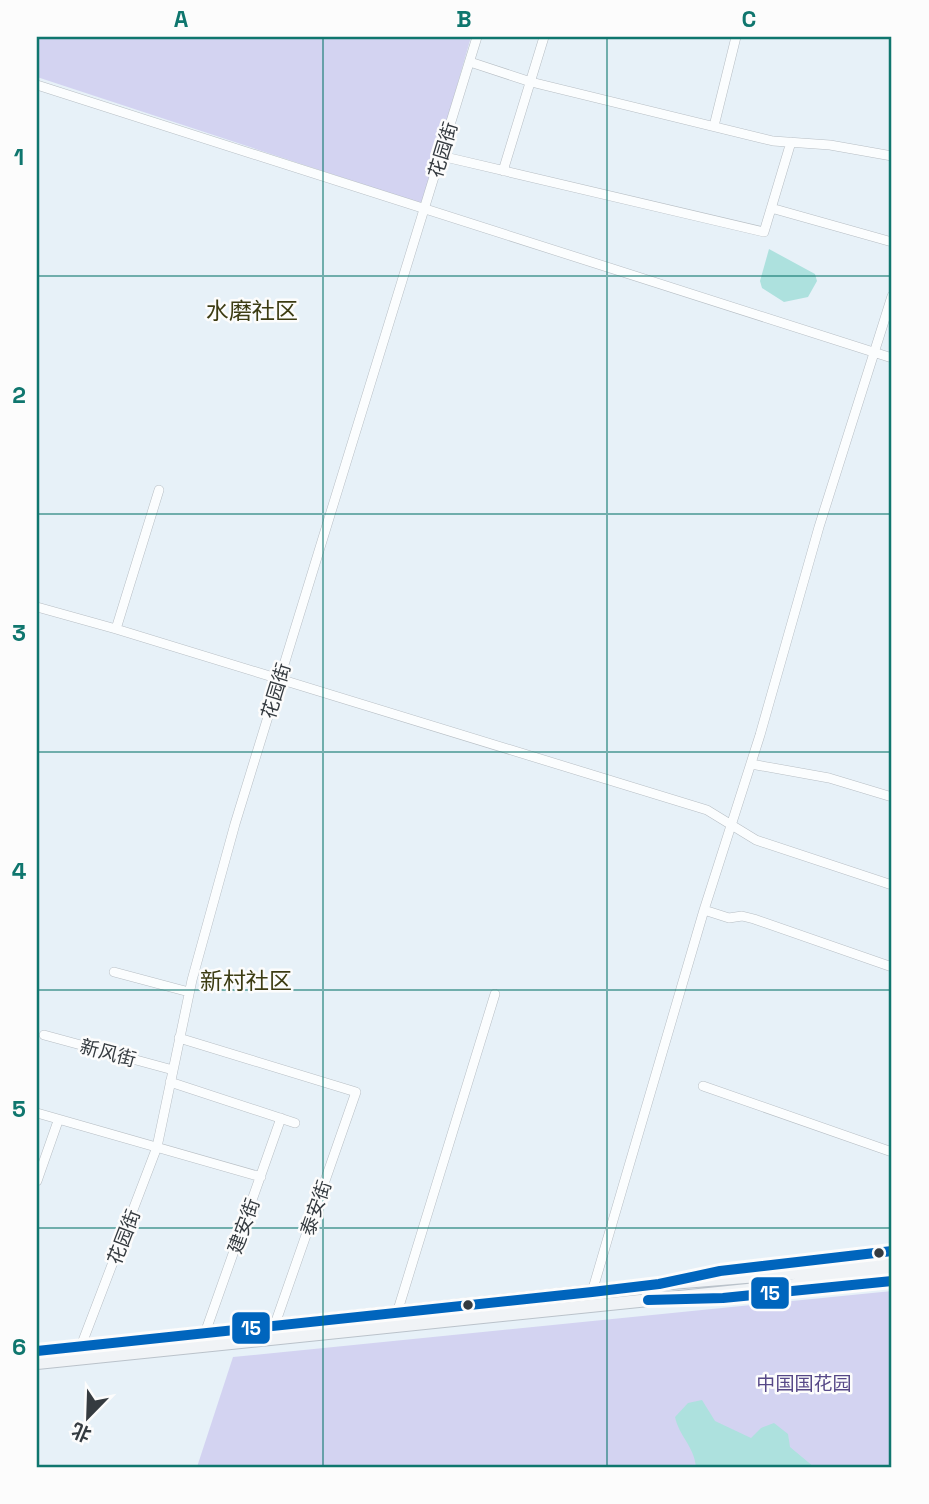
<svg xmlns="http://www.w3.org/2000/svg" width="929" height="1504" viewBox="0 0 929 1504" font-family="'Space Grotesk','Noto Sans SC',sans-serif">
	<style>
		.green { fill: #d3d3f1 }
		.water { fill: #ade1de }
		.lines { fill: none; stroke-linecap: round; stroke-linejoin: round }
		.minor-casing { stroke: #b7bec4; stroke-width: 10 }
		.major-casing { stroke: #bac2ca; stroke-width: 14 }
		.minor { stroke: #fbfdfe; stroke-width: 9 }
		.major { stroke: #f0f3f6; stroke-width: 12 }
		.bus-1-casing { stroke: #fcfcfc; stroke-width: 16 }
		.bus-1 { stroke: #0065bd; stroke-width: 10 }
		.grid { fill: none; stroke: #0f766e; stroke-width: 2; stroke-opacity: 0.55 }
		.bus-dot { fill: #353b40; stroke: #fcfcfc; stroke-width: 2.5 }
		.labels { text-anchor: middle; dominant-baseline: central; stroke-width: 5; stroke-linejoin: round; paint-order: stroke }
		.street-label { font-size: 19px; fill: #353b40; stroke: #fcfcfc }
		.park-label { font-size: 19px; fill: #564887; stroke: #fcfcfc }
		.quarter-label { font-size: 23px; fill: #3c3c13; stroke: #fcfcfc }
		.line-badge { stroke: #fcfcfc; stroke-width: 2.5 }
		.badge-label { font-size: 19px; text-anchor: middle; font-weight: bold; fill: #fff }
		.neatline { fill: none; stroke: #0f766e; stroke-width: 2.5 }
		.grid-label { font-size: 23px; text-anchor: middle; font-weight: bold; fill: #0f766e }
	</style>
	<rect width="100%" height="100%" fill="#e7f1f8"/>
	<path class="green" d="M37,37h434l-48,167 -386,-127z
		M892,1291v176h-695l36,-110z"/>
	<path class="water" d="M769,249l46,25 2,7 -9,16 -24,5 -22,-14 -2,-7z
		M702,1400l13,21 36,17 10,-10 13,-5 14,11 2,13 24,20h-118c-2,-21 -17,-31 -21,-50l13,-14z"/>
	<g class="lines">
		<defs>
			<path id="minor" d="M470,62l61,20 242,59 57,4 62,11
				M37,85l855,273
				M714,126l22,-89
				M441,156l323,76 27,-90
				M503,171l41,-134
				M771,208l121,34
				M159,490l-43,139 591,181 49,30 136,45
				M37,607l79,22
				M751,764l78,14 63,19
				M704,910l25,8 13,-2 12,3 138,48
				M114,972l75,20
				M44,1035l129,35
				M179,1038l177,54 -81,232
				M170,1082l125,41
				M703,1086l189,66
				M37,1113l224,64
				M37,1181l21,-60
				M592,1292l112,-382 56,-175 59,-208 73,-231
				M397,1313l98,-319
				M205,1333l76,-215
				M81,1346l76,-199 35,-167 43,-156 242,-787"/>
			<path id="major" d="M726,1270l166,-19
				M37,1351l622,-67 233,-19
				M37,1363l855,-88"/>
		</defs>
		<use href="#minor" class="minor-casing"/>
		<use href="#major" class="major-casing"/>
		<use href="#minor" class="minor"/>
		<use href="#major" class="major"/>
		<defs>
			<path id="bus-1" d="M648,1300l75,-2 169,-17
				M37,1351l555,-59 67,-8 61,-13 172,-20"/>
		</defs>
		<use href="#bus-1" class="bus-1-casing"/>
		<use href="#bus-1" class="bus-1"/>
	</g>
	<path class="grid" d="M323,37v1430M607,37v1430M37,276h855M37,514h855M37,752h855M37,990h855M37,1228h855"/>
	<g class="bus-dot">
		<circle cx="879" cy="1253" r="6"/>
		<circle cx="468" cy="1305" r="6"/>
	</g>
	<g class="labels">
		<g class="street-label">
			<text transform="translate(443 150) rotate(-73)">花园街</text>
			<text transform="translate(276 691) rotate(-73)">花园街</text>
			<text transform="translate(108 1053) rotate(15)">新风街</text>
			<text transform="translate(316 1208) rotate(-71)">泰安街</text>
			<text transform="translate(244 1226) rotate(-70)">建安街</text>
			<text transform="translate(124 1237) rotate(-69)">花园街</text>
		</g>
		<g class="park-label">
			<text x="804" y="1383">中国国花园</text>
		</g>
		<g class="quarter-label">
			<text x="252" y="311">水磨社区</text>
			<text x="246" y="981">新村社区</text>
		</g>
	</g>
	<g class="line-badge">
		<rect x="750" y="1276" width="40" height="34" rx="7" fill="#0065bd"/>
		<rect x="231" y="1311" width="40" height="34" rx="7" fill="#0065bd"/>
	</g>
	<g class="badge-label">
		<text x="770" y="1300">15</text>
		<text x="251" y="1335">15</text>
	</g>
	<rect width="929" height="1504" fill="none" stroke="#fcfcfc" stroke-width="77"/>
	<g transform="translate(88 1417) rotate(203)" stroke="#fcfcfc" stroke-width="5" paint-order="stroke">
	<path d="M0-5L12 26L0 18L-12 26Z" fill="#353b40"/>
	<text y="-10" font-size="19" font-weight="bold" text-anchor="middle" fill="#353b40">北</text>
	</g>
	<rect x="38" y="38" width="852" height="1428" class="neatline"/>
	<g class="grid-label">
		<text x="181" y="27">A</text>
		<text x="464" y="27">B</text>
		<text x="749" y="27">C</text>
		<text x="19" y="165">1</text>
		<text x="19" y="403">2</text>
		<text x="19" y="641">3</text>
		<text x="19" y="879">4</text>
		<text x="19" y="1117">5</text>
		<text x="19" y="1355">6</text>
	</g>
</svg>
